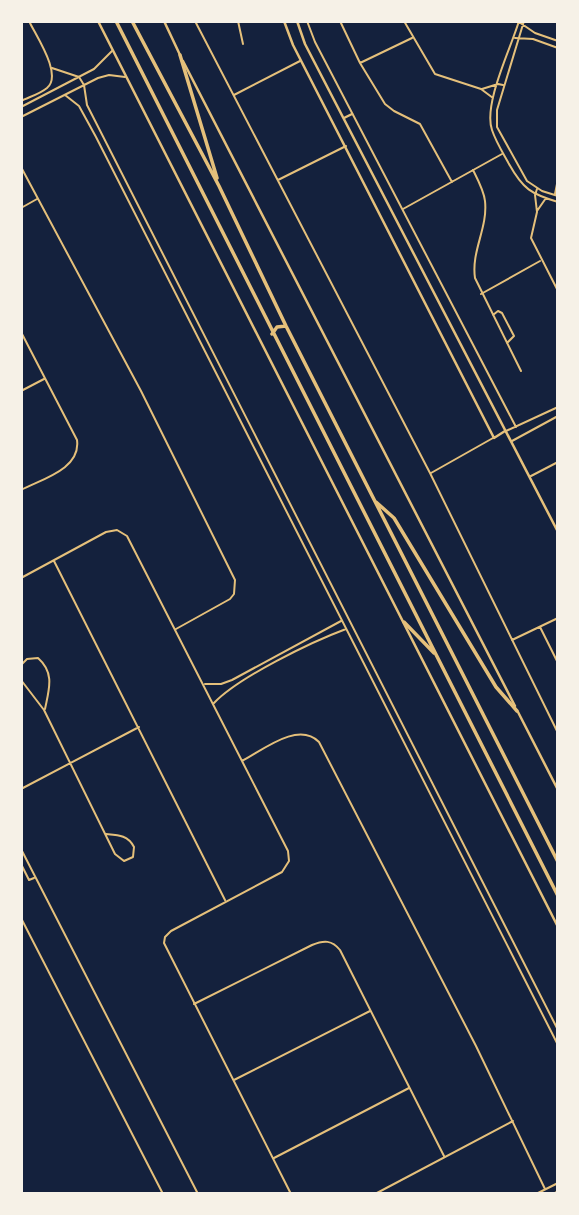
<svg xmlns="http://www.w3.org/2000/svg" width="579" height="1215" viewBox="0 0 579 1215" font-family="Signika,sans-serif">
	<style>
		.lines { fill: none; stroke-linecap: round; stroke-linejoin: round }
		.minor { stroke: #e5c07b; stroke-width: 2 }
		.tertiary { stroke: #e5c07b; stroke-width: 2.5 }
		.trunk { stroke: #e5c07b; stroke-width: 3.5 }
	</style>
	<rect width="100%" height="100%" fill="#14213d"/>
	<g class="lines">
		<path class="minor" d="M195,21l235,452 128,260
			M238,21l5,23
			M307,21l8,21 201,385
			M340,21l20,42 25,41 9,7 26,13 32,58
			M404,21l31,53 46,15 12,9
			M519,21c-8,27 -36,83 -27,109 4,12 11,23 17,34 14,25 22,30 49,38
			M524,21l-27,89v17l30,54 15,10 16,5
			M519,22l16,11 23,8
			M515,38l18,1 25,9
			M360,63l52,-25
			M52,68l27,9 5,8 3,20 471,925
			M482,89l16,-5 5,1
			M65,95l14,11 17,31 462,908
			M234,95l66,-34
			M21,101c8,-4 19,-7 26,-13 16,-13 -11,-52 -18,-67
			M21,107l73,-38 18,-18
			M21,117l77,-39 11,-3 16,2
			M21,167l120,224 94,189 -1,14 -4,5 -54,30
			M473,170c5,10 11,21 12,31 3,27 -14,50 -10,77l46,93
			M278,180l68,-34
			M537,189l-2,6 2,17 -6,26 27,53
			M555,194l3,-15
			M21,208l16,-9
			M403,209l99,-55
			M537,211l9,-13
			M481,294l59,-33
			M493,315l5,-4 4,2 12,23 -7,7
			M21,332l56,108c4,29 -35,39 -56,50
			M21,391l23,-12
			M506,431l52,-24
			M512,441l46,-25
			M431,473l62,-35
			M531,476l27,-14
			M54,561l171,339
			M21,578l85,-46 11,-2 10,6 161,315 1,10 -7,11 -111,59 -6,6 -1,6 127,251
			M540,627l18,36
			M512,640l46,-22
			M21,665l6,-6 11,-1c17,15 11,31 7,51
			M21,680l23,30 71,144 9,7 9,-4 1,-10c-6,-12 -16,-12 -28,-13
			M205,684h16l11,-4 109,-59
			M214,703c25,-26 97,-61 132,-74
			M242,761c21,-11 56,-40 77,-19l157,304 69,143
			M21,789l118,-62
			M21,849l177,345
			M21,864l8,16 5,-2
			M21,918l142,276
			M194,1004l118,-59c12,-5 20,-5 28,5l104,206
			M234,1080l136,-69
			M274,1158l135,-70
			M375,1194l138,-73
			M536,1194l22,-11
			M553,1194l5,-3"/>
		<path class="tertiary" d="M98,21l460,906
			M164,21l16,34
			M284,21l9,24 201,393 11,-7
			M297,21l8,23 253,488
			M183,61l332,645
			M344,118l8,-4
			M518,712l40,78"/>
		<path class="trunk" d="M116,21l442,875
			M132,21l87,165 67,140 272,536
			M180,55l37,123
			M272,334l5,-7 9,-1
			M376,502l18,16 102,169 21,24
			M404,622l30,31"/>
	</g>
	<rect width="579" height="1215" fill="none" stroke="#f6f1e7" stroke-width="46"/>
</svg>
